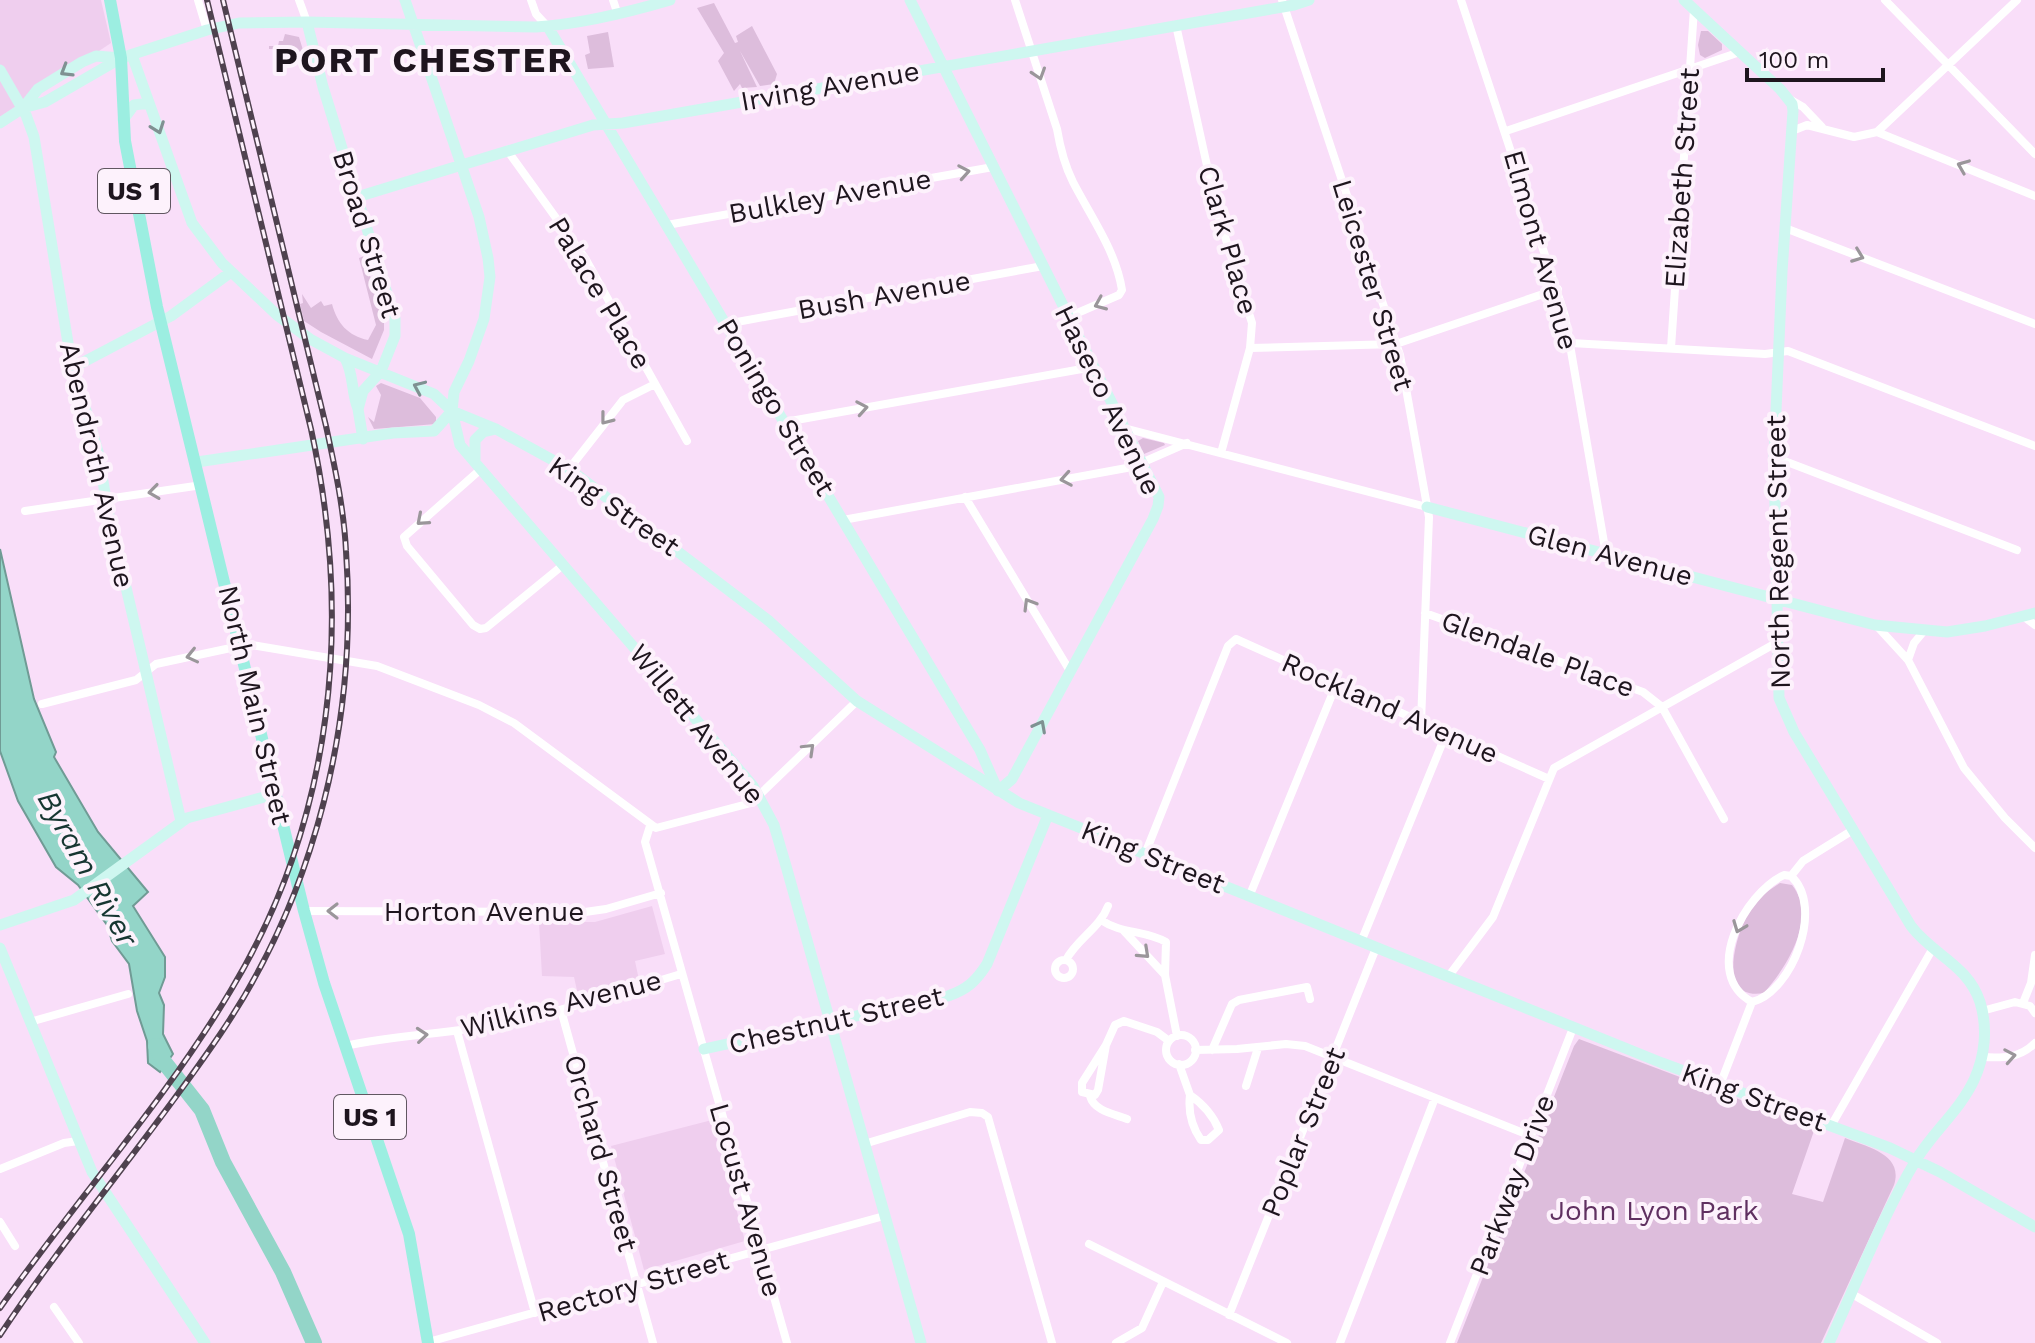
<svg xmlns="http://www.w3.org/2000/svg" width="2035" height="1343" viewBox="0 0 2035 1343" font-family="'Work Sans',sans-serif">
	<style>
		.built { fill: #efceee }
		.green { fill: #ddbddc }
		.water { fill: #93d5c8; stroke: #709b95; stroke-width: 2 }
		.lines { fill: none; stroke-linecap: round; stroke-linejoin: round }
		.river { stroke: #93d5c8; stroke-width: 16 }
		.street { stroke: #fff; stroke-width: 8 }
		.secondary { stroke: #cef7f0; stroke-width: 11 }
		.primary { stroke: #9ceee1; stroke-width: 12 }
		.rail-casing { stroke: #4f424f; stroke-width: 6 }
		.rail { stroke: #fdf2fc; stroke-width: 3; stroke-dasharray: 9; stroke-linecap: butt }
		.oneway { stroke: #7f9192 }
		.oneway2 { stroke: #9a969a }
		.labels { text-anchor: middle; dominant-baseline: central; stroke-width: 8; stroke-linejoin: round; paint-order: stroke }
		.shield { fill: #fdf2fc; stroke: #615761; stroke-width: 2 }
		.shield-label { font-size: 26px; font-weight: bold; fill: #1e151e }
		.street-label { font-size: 28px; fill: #1e151e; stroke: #fdf2fc }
		.park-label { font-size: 28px; fill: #603061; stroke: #fdf2fc }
		.water-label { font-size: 30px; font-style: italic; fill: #163631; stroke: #fdf2fc }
		.district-label { font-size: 36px; font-weight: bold; letter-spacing: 2px; fill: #1e151e; stroke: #fdf2fc }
	</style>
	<rect width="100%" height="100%" fill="#f9def9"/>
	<path class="built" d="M0,0h101l10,43 -111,74z
		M652,906l13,48 -30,7 4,19 -61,15 -4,-18 -32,-1 -3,-54h56z
		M712,1120l33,121 -101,29 -33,-124z"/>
	<path class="green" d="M714,3l21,40 3,-1 -2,-6 16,-10 25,48 -3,10 -14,2 -20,-35 17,36 -15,1 -2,-4 -6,7 -16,-30 6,-8 -27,-45z
		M1701,31h7l14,13v6l-17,8 -5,-3 -2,-10z
		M608,32l6,35 -26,2 -3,-14 5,-2 -3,-17z
		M285,34l14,3 7,23 -13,-11h-24v-3h9l1,-5h4z
		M364,256l20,66v8l-12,29 -51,-27 -17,-11 -4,-17 3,-1 -1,-9 9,14 10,-7 3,5 8,-2c5,19 16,32 36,36l8,-15 -17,-67z
		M381,383l39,15 16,19v7l-62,5 -6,-12 6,5 7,-27 -5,-9z
		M1143,438l21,5 1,2 -21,9 -6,-13z
		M1780,883l12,2c26,32 -5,82 -28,108 -50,9 -27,-63 -13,-85 7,-10 18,-18 29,-25z
		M1579,1039l236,89 -23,66 31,8 22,-64c22,9 59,16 49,47l-73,158h-364l117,-297z"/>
	<path class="water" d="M0,549l34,150 22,53 -2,5 44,75 50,60 -15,14 32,51v20l-6,16 5,12 -1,29 10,20 -13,18 -12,-9 -1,-22 -10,-30 -8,-47 -17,-23 -5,-16 -29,-40 -22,-18 -38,-66 -18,-50z"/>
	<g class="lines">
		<path class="river" d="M156,1046l8,16 38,48 21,52 60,110 31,71"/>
		<path class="street" d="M198,0l9,30
			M299,0l8,22
			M531,0l5,14 12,13
			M613,0l5,15
			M1015,0l42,129c3,18 8,37 16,53 18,35 43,69 49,108l-3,5 -51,22
			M1282,0l118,355 29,162 -8,205
			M1461,0l104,316 41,238
			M1885,0l150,154
			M1176,25l41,186 35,112 -2,25 -29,105
			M1791,100l12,7 19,20
			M1506,131l234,-79
			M1792,131l15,-6 47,12 23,-5 158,64
			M1877,132l140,-132
			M507,150l78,108 102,183
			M667,225l326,-58
			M1785,228l250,96
			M726,324l317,-58
			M1571,343l194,11 23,-3 247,95
			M1250,348l146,-4 162,-55
			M1671,348l23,-339
			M785,422l308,-55
			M1124,428l303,79
			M1774,457l243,93
			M481,469l-77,68 3,9 66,79 7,4 6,-1 77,-63
			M569,469l54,-69 32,-16
			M965,497l105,174
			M25,511l177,-26
			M843,520l289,-53 55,-24
			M1425,613l218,79 19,15 62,112
			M2023,616l12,9
			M1876,625l32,35 56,108 41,50 30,30
			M1908,660l6,-17 10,-12
			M42,704l94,-24 20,-16 84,-18 12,-1 125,21 102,39 35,18 142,105 95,-25 106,-102
			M650,826l-5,16 142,501
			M1145,854l83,-208 8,-7 313,140
			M1791,876c34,31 1,116 -39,126 -51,-28 -8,-108 32,-127l7,1 12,-15 50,-31
			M1249,897l87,-212
			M304,911l281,1 21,-3 55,-16
			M1101,920c20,14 44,10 65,22l-1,33 12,61
			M1124,931l41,44
			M1361,942l85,-208
			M1055 969a9 9 0 1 1 18 0a9 9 0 1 1-18 0Z
			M1066,960c11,-21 34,-32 42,-54
			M1448,977l45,-60 61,-149 222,-125
			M2023,1003l8,-20 4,-28
			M561,1010l92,333
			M1982,1011l33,-9 15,4 5,7
			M30,1022l98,-28
			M457,1031l78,282
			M1166 1050a15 15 0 1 1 30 0a15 15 0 1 1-30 0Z
			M1106,1045l-8,45 -3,5 -13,-3v-9z
			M1106,1045l9,-20 9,-4 33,11 12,9
			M345,1046c54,-12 110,-12 164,-24 59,-12 115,-31 172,-48
			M1195,1050l42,-1 49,-5 19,2 226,90
			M1212,1050l20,-46 7,-4 68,-13 3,12
			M1981,1057c21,1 38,2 54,-14
			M1179,1064l11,31
			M1720,1085l32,-83
			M1246,1086l12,-38
			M1190,1095c13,9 23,20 29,35l-11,10h-7c-9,-13 -13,-29 -11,-45z
			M1090,1096c4,15 24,18 37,23
			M1831,1126l102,-178
			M864,1144l106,-32 12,1 6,4 64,226
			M0,1169l64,-26 14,-2
			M0,1222l15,24
			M1089,1244l198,99
			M1852,1294l85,49
			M54,1307l25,36
			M1229,1315l147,-367
			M428,1342l456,-126
			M1116,1343l26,-15 21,-46
			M1340,1343l95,-245
			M1450,1343l123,-315"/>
		<path class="secondary" d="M405,0l74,217 9,41 2,19 -6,42 -15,42 -15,31 -2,19 8,34 293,341 21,39 12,41 135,477
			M1684,0l96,89 12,15 1,7 -11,161 -8,185 5,241 15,34 117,194c22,29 57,39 69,76 8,26 5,54 -6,78 -14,30 -41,52 -58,80 -34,57 -59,122 -87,183
			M307,22l16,65 72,232v17l-14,35 -18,20 -5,18 5,30
			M548,27l432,723 18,41 14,-12 141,-260 5,-13 1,-9 -249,-497
			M132,55l60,168 30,40 55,52 33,24 35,19 89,36 18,17 44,18 73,40 200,152 88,80 162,102 643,260 228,85 50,24 95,55
			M0,70l26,45 8,22 36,218 28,97 10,59 73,310
			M23,108l22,-6 76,-44 86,-28 32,-7 68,-1 229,5c46,-3 90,-14 134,-27
			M123,120l11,-15 15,-2
			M0,123l23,-15 15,-19 44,-27 14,-6 25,2
			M357,197l236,-72 30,-2 671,-118 15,-5
			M345,358c9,16 6,34 13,51
			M74,367l97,-51 60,-44
			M197,462l196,-29 41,-2 18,-20
			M475,462v-22l8,-8 13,-3
			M1427,507l448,118 72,7 38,-6 50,-13
			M0,925l74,-25 113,-82 88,-24
			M0,948l92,224 113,171
			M704,1049l244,-53c20,-7 28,-15 39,-32l61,-149"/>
		<path class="primary" d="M110,0l11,58 4,83 32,166 147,604 20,72 85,251 19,109"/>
		<defs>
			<path id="rail" d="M0,1308c75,-107 164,-205 231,-318 103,-171 122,-368 80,-561l-104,-429
				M0,1335c69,-104 151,-198 221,-302 95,-141 137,-313 125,-482 -2,-42 -11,-83 -20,-125l-103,-426"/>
		</defs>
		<use href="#rail" class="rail-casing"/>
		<use href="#rail" class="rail"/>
	</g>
	<defs><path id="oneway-chevron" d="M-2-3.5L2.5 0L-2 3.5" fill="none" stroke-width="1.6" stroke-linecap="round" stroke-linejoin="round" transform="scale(2)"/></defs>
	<g class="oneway">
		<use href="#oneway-chevron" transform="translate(66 71) rotate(149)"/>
		<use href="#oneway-chevron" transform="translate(158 128) rotate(70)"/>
		<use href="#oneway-chevron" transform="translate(419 387) rotate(-156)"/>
		<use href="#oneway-chevron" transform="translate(1040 726) rotate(-62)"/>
	</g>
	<g class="oneway2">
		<use href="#oneway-chevron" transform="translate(1039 74) rotate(72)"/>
		<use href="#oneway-chevron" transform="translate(1963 166) rotate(-158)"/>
		<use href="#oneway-chevron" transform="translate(964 172) rotate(-10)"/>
		<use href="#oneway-chevron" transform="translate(1858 256) rotate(21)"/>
		<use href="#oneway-chevron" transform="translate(1100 304) rotate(157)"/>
		<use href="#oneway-chevron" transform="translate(862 408) rotate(-10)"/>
		<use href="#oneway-chevron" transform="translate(606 419) rotate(128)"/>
		<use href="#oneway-chevron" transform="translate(1066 479) rotate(170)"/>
		<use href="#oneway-chevron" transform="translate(154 492) rotate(172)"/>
		<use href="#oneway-chevron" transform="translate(422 520) rotate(139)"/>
		<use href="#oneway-chevron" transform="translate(1029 604) rotate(-121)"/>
		<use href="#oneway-chevron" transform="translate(192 656) rotate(167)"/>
		<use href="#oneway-chevron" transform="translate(809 749) rotate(-44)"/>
		<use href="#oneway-chevron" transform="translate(333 911) rotate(-180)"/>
		<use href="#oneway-chevron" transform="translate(1739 927) rotate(111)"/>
		<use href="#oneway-chevron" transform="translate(1144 953) rotate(43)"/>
		<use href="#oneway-chevron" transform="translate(422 1035) rotate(-5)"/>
		<use href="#oneway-chevron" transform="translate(2010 1056) rotate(-10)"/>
	</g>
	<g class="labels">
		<g class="shield">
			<rect x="98" y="169" width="72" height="44" rx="6"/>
			<rect x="334" y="1095" width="72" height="44" rx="6"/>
		</g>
		<g class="shield-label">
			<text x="134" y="191">US 1</text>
			<text x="370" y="1117">US 1</text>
		</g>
		<g class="street-label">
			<text transform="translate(830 86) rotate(-10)">Irving Avenue</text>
			<text transform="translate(1682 178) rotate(-86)">Elizabeth Street</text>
			<text transform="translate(830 196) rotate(-10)">Bulkley Avenue</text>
			<text transform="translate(367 234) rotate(73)">Broad Street</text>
			<text transform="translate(1228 240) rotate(74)">Clark Place</text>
			<text transform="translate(1541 250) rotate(74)">Elmont Avenue</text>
			<text transform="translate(1373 285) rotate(73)">Leicester Street</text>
			<text transform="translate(600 293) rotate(59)">Palace Place</text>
			<text transform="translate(884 295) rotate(-10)">Bush Avenue</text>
			<text transform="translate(1108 400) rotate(64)">Haseco Avenue</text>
			<text transform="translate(776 407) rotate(59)">Poningo Street</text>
			<text transform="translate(97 465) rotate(77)">Abendroth Avenue</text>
			<text transform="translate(614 506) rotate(35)">King Street</text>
			<text transform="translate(1778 552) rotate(-91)">North Regent Street</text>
			<text transform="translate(1610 555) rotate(15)">Glen Avenue</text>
			<text transform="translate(1538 654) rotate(20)">Glendale Place</text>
			<text transform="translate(255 705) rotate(77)">North Main Street</text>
			<text transform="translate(1390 708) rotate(24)">Rockland Avenue</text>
			<text transform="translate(697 724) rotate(51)">Willett Avenue</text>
			<text transform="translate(1153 857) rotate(22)">King Street</text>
			<text x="484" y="911">Horton Avenue</text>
			<text transform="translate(561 1004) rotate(-14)">Wilkins Avenue</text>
			<text transform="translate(836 1020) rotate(-13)">Chestnut Street</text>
			<text transform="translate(1754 1097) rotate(20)">King Street</text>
			<text transform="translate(1303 1132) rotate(-68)">Poplar Street</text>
			<text transform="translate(601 1153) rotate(74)">Orchard Street</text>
			<text transform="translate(1512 1185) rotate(-69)">Parkway Drive</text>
			<text transform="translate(746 1200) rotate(74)">Locust Avenue</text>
			<text transform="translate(633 1286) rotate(-16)">Rectory Street</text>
		</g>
		<g class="park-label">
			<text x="1654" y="1210">John Lyon Park</text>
		</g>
		<g class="water-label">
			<text transform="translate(88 868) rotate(61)">Byram River</text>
		</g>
		<g class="district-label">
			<text x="424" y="60">PORT CHESTER</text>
		</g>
	</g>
	<path d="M1747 68v12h136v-12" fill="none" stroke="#1e151e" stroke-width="4"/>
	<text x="1759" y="68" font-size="24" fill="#1e151e" stroke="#fdf2fc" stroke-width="6" paint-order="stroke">100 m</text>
</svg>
